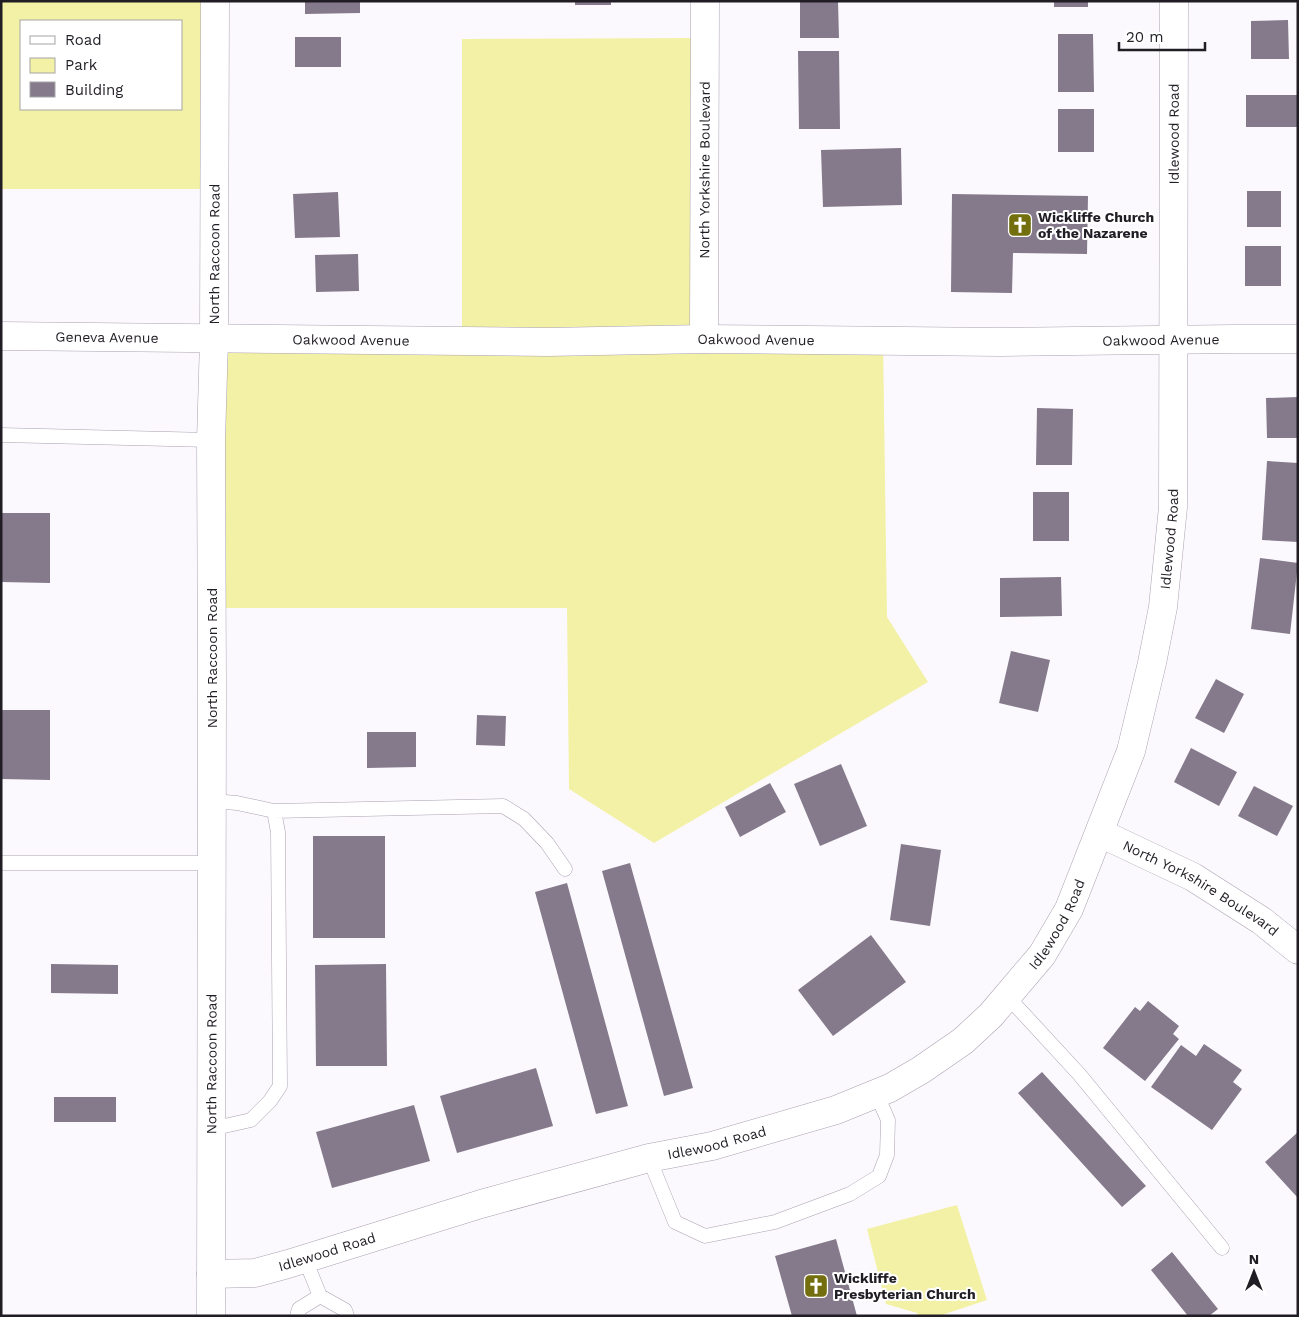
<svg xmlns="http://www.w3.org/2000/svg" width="1299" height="1317" viewBox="0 0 1299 1317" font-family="'Work Sans',sans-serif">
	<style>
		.green { fill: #f3f1a5; fill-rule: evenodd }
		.building { fill: #847a8b }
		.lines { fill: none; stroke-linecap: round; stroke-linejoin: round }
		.lane-casing { stroke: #aba1b3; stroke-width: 15 }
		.street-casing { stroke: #aba1b3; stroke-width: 29 }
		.secondary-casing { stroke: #aba1b3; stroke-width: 29 }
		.lane { stroke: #fff; stroke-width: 14 }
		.street { stroke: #fff; stroke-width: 28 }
		.secondary { stroke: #fff; stroke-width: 28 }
		.labels { text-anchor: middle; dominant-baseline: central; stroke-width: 4; stroke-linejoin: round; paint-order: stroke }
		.street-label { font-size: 14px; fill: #211d24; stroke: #fff }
		.poi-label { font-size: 14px; font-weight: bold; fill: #211d24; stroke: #fff; text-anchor: start }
	</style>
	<rect width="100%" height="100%" fill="#fbf9fd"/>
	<path class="green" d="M1,1h214v188h-214zM21,21h160v88h-160z
		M705,38l-1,301 179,2 4,276 41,65 -274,161 -85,-54 -2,-181h-355l2,-268 248,1v-302z
		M957,1205l30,95 -48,16h-21l-1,-3 -31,-9 -19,-75z"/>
	<path class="building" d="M305,1h55v12l-55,1z
		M575,1h36v4h-36z
		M800,1h38l1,37h-39z
		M1054,1h34v6h-34z
		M1288,20l1,39h-38v-38z
		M1058,34h35l1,58h-36z
		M295,37h46v30h-46z
		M798,51h41l1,78h-41z
		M1246,95h52v32h-52z
		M1058,109h36v43h-36z
		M901,148l1,57 -79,2 -2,-57z
		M1247,191h34v36h-34z
		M338,192l2,45 -45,1 -2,-44z
		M952,194l136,2 -1,58 -74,-1 -1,40 -61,-1z
		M1245,246h36v40h-36z
		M358,254l1,37 -43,1 -1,-37z
		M1298,397v41h-31l-1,-40z
		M1037,408l36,1 -1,56h-36z
		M1267,461l31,2v79l-36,-2z
		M1033,492h36v49h-36z
		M1,513h49v70l-49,-1z
		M1260,558l38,5 -8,71 -39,-5z
		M1061,577l1,39 -62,1v-39z
		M1011,651l39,9 -12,52 -39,-9z
		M1216,679l28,15 -20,39 -29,-15z
		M1,710h49v70l-49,-1z
		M477,715l29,1 -1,30 -29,-1z
		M367,732h49v35l-49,1z
		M1191,748l46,24 -18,34 -45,-24z
		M841,764l26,62 -47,20 -26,-62z
		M770,783l16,29 -46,25 -15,-30z
		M1254,786l39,20 -16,30 -39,-20z
		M313,836h72v102h-72z
		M901,844l40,6 -11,76 -40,-6z
		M630,863l63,225 -29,8 -62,-225z
		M567,883l61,223 -32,8 -61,-222z
		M871,935l35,47 -73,54 -35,-46z
		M51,964l67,1v29l-67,-1z
		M386,964l1,102h-71l-1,-101z
		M1148,1001l31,25 -6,8 6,5 -34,42 -42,-33 32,-41 5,4z
		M1204,1044l38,26 -9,12 9,7 -30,41 -61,-43 30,-42 15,11z
		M536,1068l17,58 -96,27 -17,-57z
		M1042,1072l104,114 -24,21 -104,-114z
		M54,1097h62v25h-62z
		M414,1105l16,56 -98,27 -16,-56z
		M1298,1132v66l-33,-36z
		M836,1239l21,77h-65l-17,-60z
		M1172,1252l46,57 -9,7h-21l-37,-46z"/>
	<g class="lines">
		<defs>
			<path id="lane" d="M1,435l210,5
				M274,811l229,-5 21,13 23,24 18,26
				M1,863h211
				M1007,996l72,78 143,174
				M211,1129l40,-9 19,-19 10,-15 -2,-254 -4,-21 -37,-8 -25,-2
				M649,1158l26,64 30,14 70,-14 75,-28 29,-18 8,-21 1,-35 -12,-27
				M305,1259l15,37 25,14 2,6
				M297,1316l2,-7 21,-13"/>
			<g id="street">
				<path id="s1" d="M1,336l546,6 157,-3 296,3 234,-3h64"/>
				<path id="s2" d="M704,339l1,-338"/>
				<path id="s3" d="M1100,833l93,44 69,44 36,29"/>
				<path id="s4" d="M211,1274l44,-1 33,-9 193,-60 168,-46 63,-12 124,-36 54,-22 31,-18 42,-29 28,-26 51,-60 27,-46 62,-158 21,-88 11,-56 10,-100 1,-506"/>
			</g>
			<g id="secondary">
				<path id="s5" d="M211,1316l1,-630 -1,-246 3,-100 1,-339"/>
			</g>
		</defs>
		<use href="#lane" class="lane-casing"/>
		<use href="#street" class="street-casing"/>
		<use href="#secondary" class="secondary-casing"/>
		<use href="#lane" class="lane"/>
		<use href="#street" class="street"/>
		<use href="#secondary" class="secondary"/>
	</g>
	<defs>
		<symbol id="church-square" viewBox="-11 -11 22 22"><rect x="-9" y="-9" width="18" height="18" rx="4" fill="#736f0f" stroke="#fff"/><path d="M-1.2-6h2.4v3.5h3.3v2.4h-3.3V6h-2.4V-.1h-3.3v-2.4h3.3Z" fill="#fff"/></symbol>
	</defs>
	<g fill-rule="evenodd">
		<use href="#church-square" x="1006" y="211" width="28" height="28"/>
		<use href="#church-square" x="802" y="1272" width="28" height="28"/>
	</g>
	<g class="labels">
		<g class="street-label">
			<text stroke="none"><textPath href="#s4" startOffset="1754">Idlewood Road</textPath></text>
			<text stroke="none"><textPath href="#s2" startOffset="169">North Yorkshire Boulevard</textPath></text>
			<text stroke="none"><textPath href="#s5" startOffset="1062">North Raccoon Road</textPath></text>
			<text stroke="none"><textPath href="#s1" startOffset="106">Geneva Avenue</textPath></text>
			<text stroke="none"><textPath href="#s1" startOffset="755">Oakwood Avenue</textPath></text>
			<text stroke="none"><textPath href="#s1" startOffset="1160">Oakwood Avenue</textPath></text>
			<text stroke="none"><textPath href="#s1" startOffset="350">Oakwood Avenue</textPath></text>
			<text stroke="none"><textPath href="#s4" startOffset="1349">Idlewood Road</textPath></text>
			<text transform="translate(212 658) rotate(-90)">North Raccoon Road</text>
			<text stroke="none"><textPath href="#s3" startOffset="115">North Yorkshire Boulevard</textPath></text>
			<text stroke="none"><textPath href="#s4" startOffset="944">Idlewood Road</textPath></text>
			<text stroke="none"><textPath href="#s5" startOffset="252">North Raccoon Road</textPath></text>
			<text stroke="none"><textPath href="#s4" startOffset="524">Idlewood Road</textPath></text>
			<text stroke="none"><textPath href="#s4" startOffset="119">Idlewood Road</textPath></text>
		</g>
		<g class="poi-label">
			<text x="1038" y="217">Wickliffe Church<tspan x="1038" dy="16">of the Nazarene</tspan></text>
			<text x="834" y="1278">Wickliffe<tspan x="834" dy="16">Presbyterian Church</tspan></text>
		</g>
	</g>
	<rect width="1299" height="1317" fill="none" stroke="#211d24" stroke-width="5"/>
	<rect x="20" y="20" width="162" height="90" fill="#ffffff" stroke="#a6a5a7"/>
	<rect x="30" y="36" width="25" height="8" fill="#ffffff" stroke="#a6a5a7"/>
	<text x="65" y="45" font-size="15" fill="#211d24">Road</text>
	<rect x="30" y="58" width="25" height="15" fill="#f3f1a5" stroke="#a6a5a7"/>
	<text x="65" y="70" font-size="15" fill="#211d24">Park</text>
	<rect x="30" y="82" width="25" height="15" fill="#847a8b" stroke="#a6a5a7"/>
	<text x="65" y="95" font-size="15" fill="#211d24">Building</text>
	<g transform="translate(1254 1272)" stroke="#ffffff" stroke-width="4" paint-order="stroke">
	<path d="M0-4L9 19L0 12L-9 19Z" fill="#211d24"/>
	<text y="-8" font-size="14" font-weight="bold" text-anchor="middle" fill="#211d24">N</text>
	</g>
	<path d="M1119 42v8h86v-8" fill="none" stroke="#211d24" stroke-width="2.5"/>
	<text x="1126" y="42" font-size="15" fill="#211d24" stroke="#ffffff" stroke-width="4" paint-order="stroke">20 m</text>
</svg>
